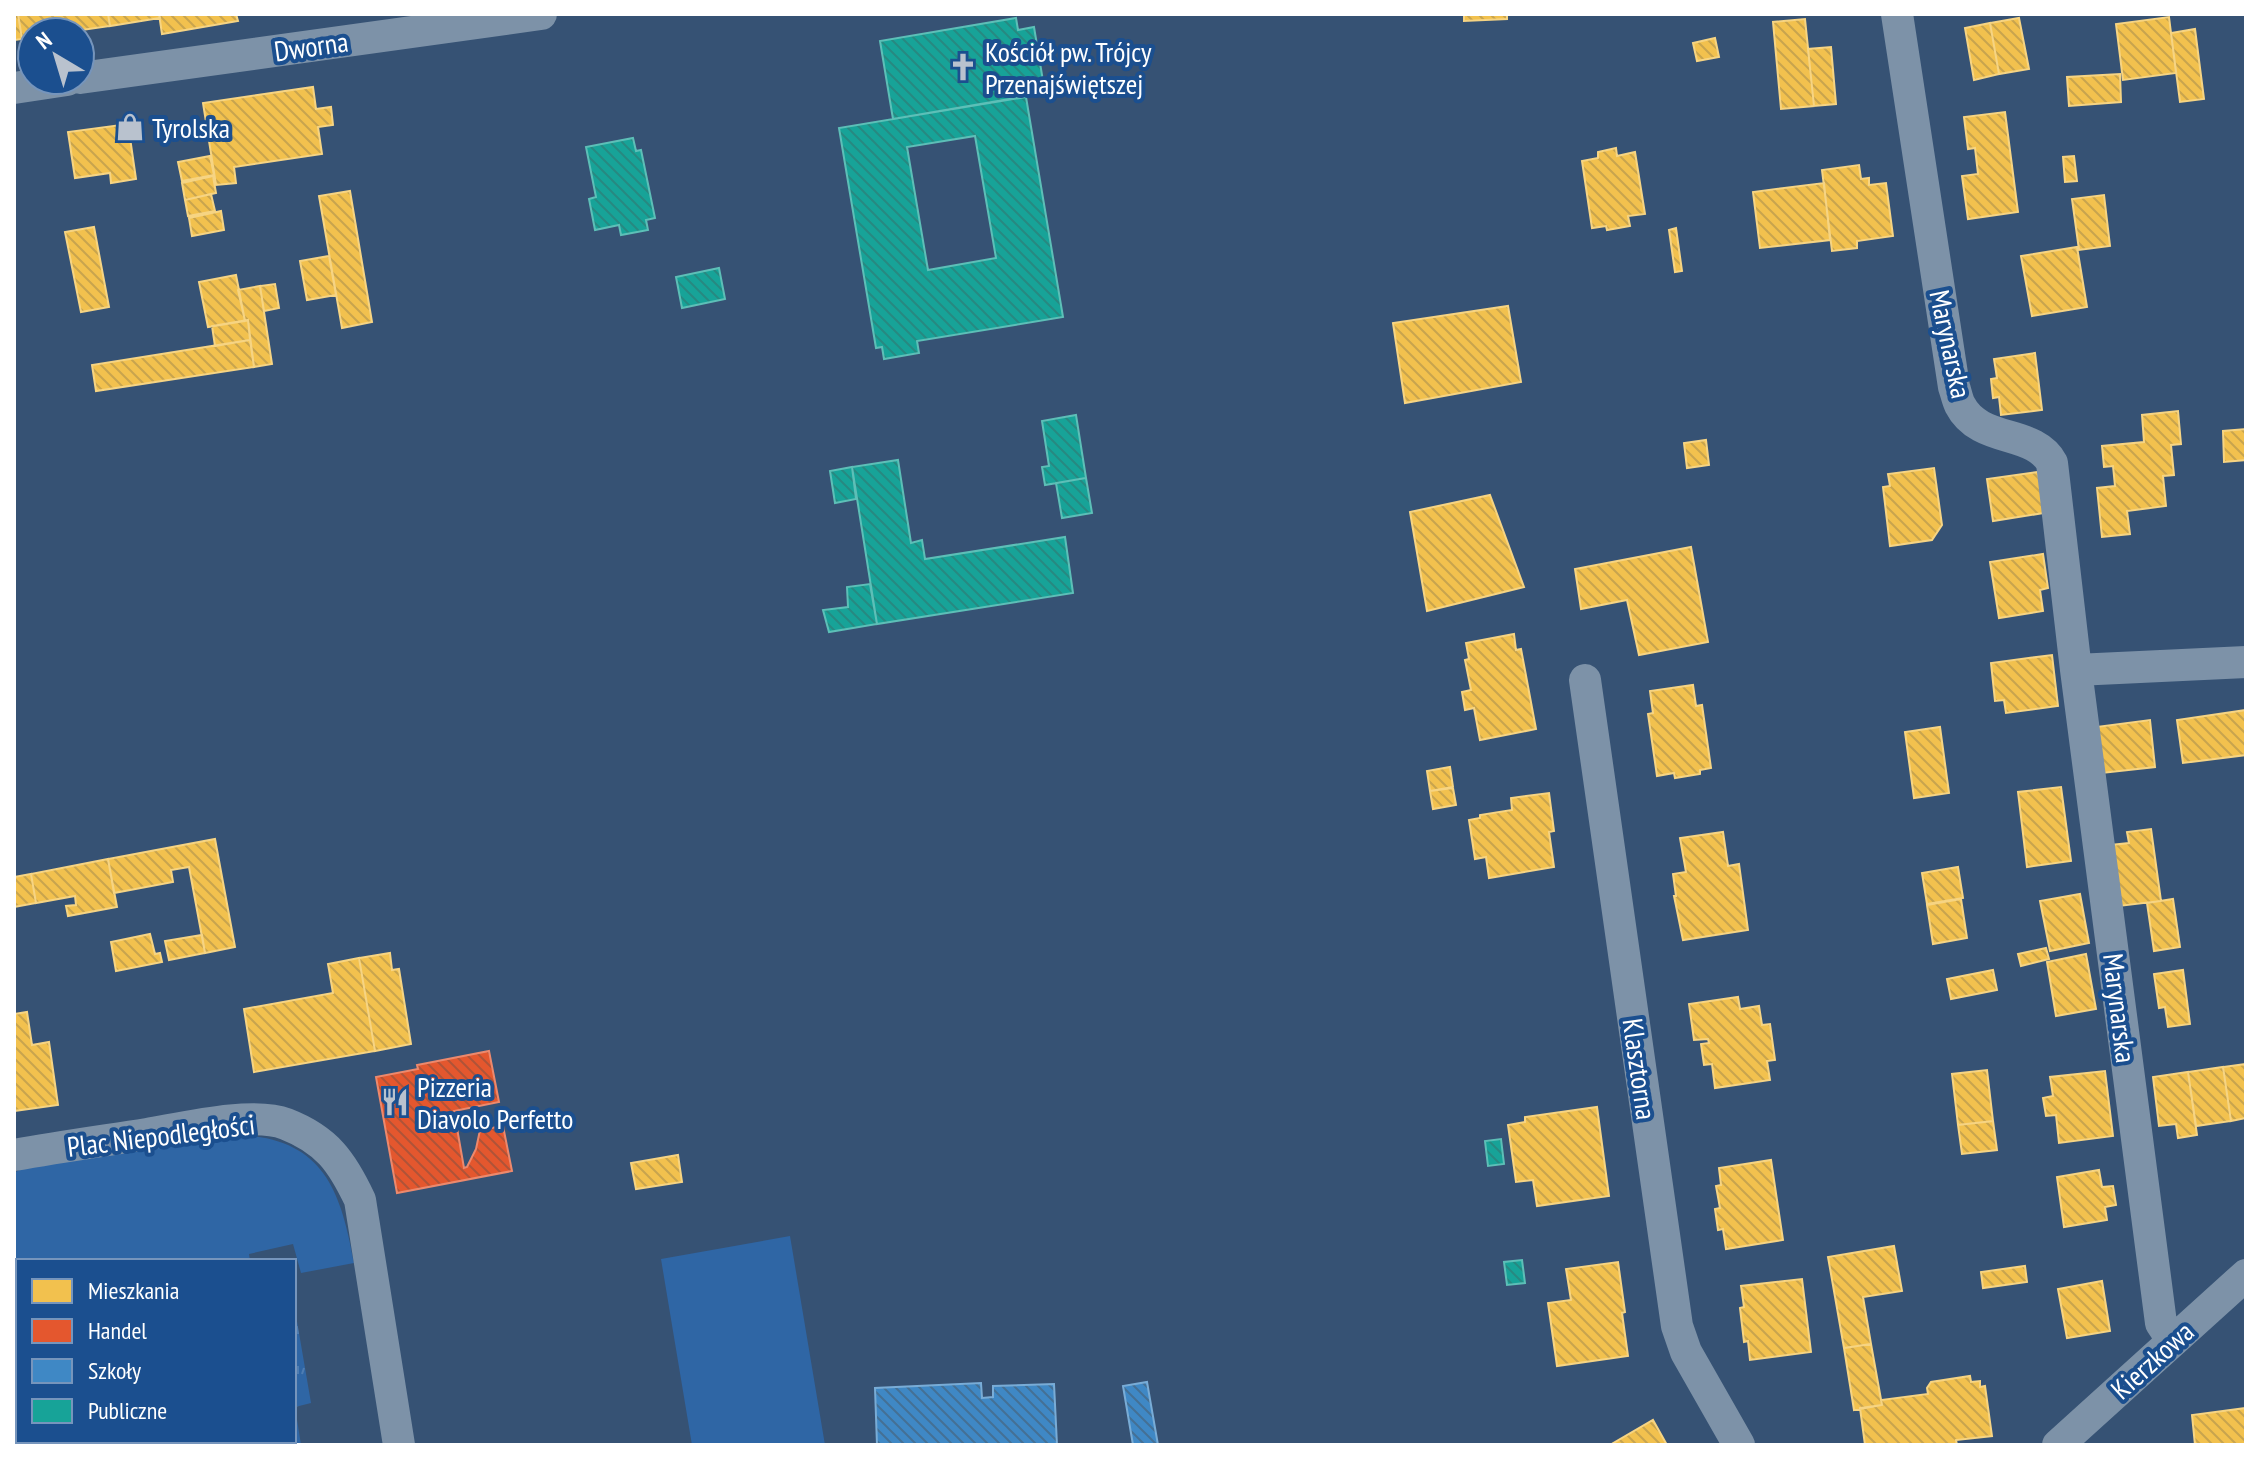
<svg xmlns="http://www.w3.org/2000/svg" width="2260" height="1459" viewBox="0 0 2260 1459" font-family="'PT Sans Narrow',sans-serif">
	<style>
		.grass { fill: url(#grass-tufts) }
		.park { fill: #2f66a5 }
		.homes { fill: url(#homes-back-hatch); stroke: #f6d483; stroke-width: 2 }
		.shops { fill: url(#shops-back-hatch); stroke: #ec896d; stroke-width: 2 }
		.schools { fill: url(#schools-back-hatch); stroke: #79acd6; stroke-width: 2 }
		.public { fill: url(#public-back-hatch); stroke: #5dbfb7; stroke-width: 2; fill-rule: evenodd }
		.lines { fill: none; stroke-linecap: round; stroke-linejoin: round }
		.minor { stroke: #7d92a8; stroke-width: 32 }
		.labels { text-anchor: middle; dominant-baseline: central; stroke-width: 8; stroke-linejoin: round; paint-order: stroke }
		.street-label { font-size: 28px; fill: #fff; stroke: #1b4f8f }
		.poi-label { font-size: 28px; fill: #fff; stroke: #1b4f8f; text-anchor: start }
	</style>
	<defs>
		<pattern id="grass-tufts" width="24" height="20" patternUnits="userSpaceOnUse" patternTransform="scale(2)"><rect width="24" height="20" fill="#2f66a5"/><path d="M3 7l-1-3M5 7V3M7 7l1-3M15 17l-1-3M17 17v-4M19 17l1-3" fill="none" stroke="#4e7db2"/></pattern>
		<pattern id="homes-back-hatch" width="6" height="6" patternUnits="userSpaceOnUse" patternTransform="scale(2)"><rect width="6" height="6" fill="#f2c14e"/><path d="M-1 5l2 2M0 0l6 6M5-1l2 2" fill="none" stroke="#c8a44e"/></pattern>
		<pattern id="shops-back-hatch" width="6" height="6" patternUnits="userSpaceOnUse" patternTransform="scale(2)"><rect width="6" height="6" fill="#e4572e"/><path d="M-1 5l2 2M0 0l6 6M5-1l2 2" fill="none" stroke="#af5338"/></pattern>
		<pattern id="schools-back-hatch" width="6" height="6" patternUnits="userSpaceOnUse" patternTransform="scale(2)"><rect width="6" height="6" fill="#3f88c5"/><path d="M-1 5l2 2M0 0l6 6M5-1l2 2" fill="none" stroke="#447095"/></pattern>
		<pattern id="public-back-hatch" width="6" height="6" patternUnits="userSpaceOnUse" patternTransform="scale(2)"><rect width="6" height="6" fill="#17a398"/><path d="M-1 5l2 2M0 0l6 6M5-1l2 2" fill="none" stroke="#278981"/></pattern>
	</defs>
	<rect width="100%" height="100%" fill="#365274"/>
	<path class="grass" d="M294,1304l17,99 -16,4 6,38h-13v-4h6z"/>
	<path class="park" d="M238,1135c85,3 103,55 116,128l-53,10 -8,-29 -44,10 1,7h-232v8l-4,1v-97l7,-4 75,-14z
		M790,1236l35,209h-133l-31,-186z"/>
	<path class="homes" d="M14,14h4l4,25 -8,1z
		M18,14h90l2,12 -42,6h-36v6l-10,1z
		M108,14h51l1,4 -50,8z
		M159,14h77l2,7 -76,13z
		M1464,14h43v5l-43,2z
		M2169,17l7,56 -53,7 -7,-56z
		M2019,18l10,51 -30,5 -9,-51z
		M1805,19l9,87 -33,3 -8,-87z
		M1990,23l9,51 -25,6 -9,-52z
		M2195,29l9,70 -24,3 -9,-69z
		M1715,38l4,19 -22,4 -4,-18z
		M1831,47l5,57 -22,2 -6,-57z
		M2120,74l1,28 -52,4 -2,-29z
		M313,87l3,22 15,-2 2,18 -15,2 4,27 -88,13 2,16 -20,2 -13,-82z
		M2005,112l13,100 -50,7 -6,-43 16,-2 -3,-26 -7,1 -4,-32z
		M128,124l8,55 -25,4 -1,-10 -35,5 -7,-46z
		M1616,148l1,8 18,-4 10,62 -17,2 2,10 -23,4 -1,-4 -14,2 -10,-67 16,-3v-6z
		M210,156l4,19 -32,6 -4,-19z
		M2074,156l3,25 -12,1 -2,-25z
		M1859,165l2,14 8,-1v7l17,-2 7,53 -36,5v7l-25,3 -10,-81z
		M213,176l3,17 -31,7 -3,-17z
		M1824,183l6,57 -70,8 -7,-56z
		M350,191l22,131 -30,6 -23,-132z
		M211,194l4,17 -27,5 -3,-16z
		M2104,195l6,51 -31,4 -7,-51z
		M221,211l3,19 -32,6 -3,-18z
		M94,227l15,80 -28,5 -16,-80z
		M1676,228l6,43 -7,1 -6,-42z
		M2077,247l10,60 -55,9 -11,-60z
		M329,256l7,39 -29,5 -7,-39z
		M236,275l9,46 -37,6 -9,-45z
		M275,284l4,24 -15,3 -4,-25z
		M260,286l12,78 -18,3 -6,-47 -3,1 -7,-31z
		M1508,306l13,76 -116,21 -12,-80z
		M248,320l2,20 -35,6 -3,-20z
		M250,340l4,27 -158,24 -4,-26z
		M2035,353l7,57 -41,5 -2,-18 -6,1 -2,-19 6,-1 -3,-19z
		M2178,411l3,33 -10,1 3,30 -11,1 3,30 -39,5 3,23 -28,3 -5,-49 18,-2 -2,-20 -9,1 -2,-21 42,-4 -2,-27z
		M2246,429v31l-22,2 -1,-31z
		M1706,440l3,25 -22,3 -3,-25z
		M1934,468l8,57 -10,15 -42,6 -7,-59 7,-1 -2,-12z
		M2038,472l6,41 -51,8 -6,-42z
		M1490,495l34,92 -97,24 -17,-99z
		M1691,547l17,95 -69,13 -12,-55 -46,9 -6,-40z
		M2043,554l5,34 -8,2 3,21 -44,7 -9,-56z
		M1514,634l2,16 5,-1 15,80 -56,11 -6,-32 -9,2 -3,-18 9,-2 -6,-30 4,-1 -3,-16z
		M2052,655l6,51 -52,7 -2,-13 -9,1 -4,-38z
		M1693,685l3,21 6,-1 9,63 -11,2v4l-25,4 -1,-5 -17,3 -9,-62 5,-1 -3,-22z
		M2246,710v45l-63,8 -6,-43z
		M2150,720l5,47 -53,6 -6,-46z
		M1940,727l9,66 -35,5 -9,-66z
		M1450,767l3,20 -23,4 -3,-20z
		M2061,787l10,74 -44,6 -9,-75z
		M1453,788l3,17 -23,4 -3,-18z
		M1549,793l5,38 -5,1 5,35 -65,11 -3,-21 -11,2 -6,-39 11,-2v-3l32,-5 -1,-12z
		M2151,829l10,72 -42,5 -8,-61 18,-2 -2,-11z
		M1723,832l5,34 11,-2 9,66 -65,10 -9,-44h2l-3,-22 13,-2 -6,-34z
		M215,839l20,108 -30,6 -16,-86 -18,3 2,12 -59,11 -6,-34z
		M108,859l9,48 -49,9 -2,-10 10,-1 -1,-9 -39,7 -5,-29z
		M1958,867l5,31 -36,6 -5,-31z
		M31,874l5,29 -22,4v-30z
		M2080,894l9,49 -39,8 -10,-50z
		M1961,899l6,39 -34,6 -6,-39z
		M2173,899l7,48 -26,4 -7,-48z
		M150,934l5,20 5,-1 2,9 -46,9 -5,-29z
		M202,935l3,18 -36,7 -4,-19z
		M2046,948l3,11 -28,7 -3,-12z
		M390,953l2,17 7,-1 12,75 -36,7 -16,-93z
		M2086,954l10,55 -40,7 -9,-54z
		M359,958l16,93 -121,21 -10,-63 89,-16 -5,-29z
		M1993,970l4,20 -46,9 -4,-20z
		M2183,970l7,54 -22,3 -3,-20 -6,1 -5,-34z
		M1738,997l2,12 19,-3 3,19 8,-1 5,36 -8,1 3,19 -55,8 -3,-24 -8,1 -3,-21 8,-1 -1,-4 -14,1 -5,-36z
		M27,1012l5,33 17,-3 9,63 -44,6v-97z
		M2246,1064v54l-15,3 -8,-54z
		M2223,1067l8,54 -35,5 -8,-54z
		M1987,1070l6,51 -35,4 -6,-51z
		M2105,1071l8,65 -54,7 -3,-28 -10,1 -3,-18 10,-2 -3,-19z
		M2188,1072l9,63 -19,3 -2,-14 -17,2 -6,-49z
		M1597,1107l12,89 -72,10 -4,-26 -17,2 -8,-57 17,-3v-5z
		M1993,1121l4,29 -35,4 -4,-29z
		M678,1155l4,27 -46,7 -5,-26z
		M1771,1160l12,80 -57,9 -3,-20 -5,1 -3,-21 5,-1 -4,-22 5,-1 -2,-17z
		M2099,1170l3,17 11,-1 3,19 -11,2 2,13 -43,7 -7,-50z
		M1894,1246l8,45 -39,6 8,47 -27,4 -16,-91z
		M1618,1262l7,50 -3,1 6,43 -71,10 -9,-63 23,-3 -5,-31z
		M2025,1266l2,16 -44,6 -2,-16z
		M1802,1279l9,73 -61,8 -2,-19 -4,1 -4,-34 4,-1 -3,-21z
		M2102,1281l8,50 -43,7 -9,-49z
		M1871,1344l11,61 -28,5 -10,-62z
		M1970,1376l1,6 9,-1v6l5,-1 7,50 -36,4 1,5h-92l-5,-37 22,-3 -1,-5 47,-6 -1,-6 4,-6z
		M2246,1408v37h-51l-3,-30z
		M1653,1420l14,25h-57z"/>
	<path class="shops" d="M489,1051l10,51 -45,9 10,57 3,-1 9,-18 4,-19 23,-4 9,45 -115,22 -21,-116 42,-8 -1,-4z"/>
	<path class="schools" d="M1147,1382l11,63h-25l-10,-59z
		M981,1383l1,15 11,-1v-11l61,-2 3,61h-180l-2,-57z"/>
	<path class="public" d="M1016,18l2,12 16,-3 11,66 -152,26 -13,-78z
		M1026,97l37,220 -146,24 2,12 -35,6 -2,-12 -6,1 -37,-220zM975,136l21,122 -68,12 -21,-123z
		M633,138l3,13 5,-1 14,68 -9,2 2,10 -27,5 -2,-10 -24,5 -6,-31 7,-2 -10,-50z
		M719,268l6,31 -43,9 -6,-31z
		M1076,415l10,63 -41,7 -3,-18 7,-1 -7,-45z
		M898,460l13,83 11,-3 3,19 140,-22 8,56 -196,31 -25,-157z
		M852,467l4,32 -21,4 -5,-32z
		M1086,478l6,35 -30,5 -6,-35z
		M870,584l7,40 -48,8 -6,-22 25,-3 -1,-20z
		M1501,1139l3,25 -16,2 -3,-25z
		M1522,1260l3,23 -18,2 -3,-23z"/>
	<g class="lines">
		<path class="minor" d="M1897,14l57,373c2,5 3,12 6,18 20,39 74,24 92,58l24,207 85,653 12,18
			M80,78l461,-64
			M14,88l53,-8
			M2076,670l170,-8
			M1585,680l92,646 9,26 53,93
			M14,1155c44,-8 88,-14 133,-21 36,-6 106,-23 139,-10 41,16 56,38 74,76l39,245
			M14,1437l2,8
			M2058,1445l188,-170"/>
	</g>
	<defs>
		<symbol id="church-bare" viewBox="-9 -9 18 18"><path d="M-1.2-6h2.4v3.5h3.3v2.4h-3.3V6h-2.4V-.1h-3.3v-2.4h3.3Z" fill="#b9c2ce" stroke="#1b4f8f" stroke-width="2.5" paint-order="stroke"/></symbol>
		<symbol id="shop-bare" viewBox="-9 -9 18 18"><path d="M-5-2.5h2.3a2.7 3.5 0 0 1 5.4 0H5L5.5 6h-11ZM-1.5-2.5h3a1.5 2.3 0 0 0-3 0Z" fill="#b9c2ce" stroke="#1b4f8f" stroke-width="2.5" paint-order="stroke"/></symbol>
		<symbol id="restaurant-bare" viewBox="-9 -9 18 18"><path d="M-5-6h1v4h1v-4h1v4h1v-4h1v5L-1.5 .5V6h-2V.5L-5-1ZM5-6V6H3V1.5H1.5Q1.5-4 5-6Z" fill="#b9c2ce" stroke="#1b4f8f" stroke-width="2.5" paint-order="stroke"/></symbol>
	</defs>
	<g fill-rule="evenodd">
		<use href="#church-bare" x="943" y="47" width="40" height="40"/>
		<use href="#shop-bare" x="110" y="107" width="40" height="40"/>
		<use href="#restaurant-bare" x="375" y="1082" width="40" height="40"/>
	</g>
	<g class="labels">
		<g class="street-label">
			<text transform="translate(311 46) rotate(-8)">Dworna</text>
			<text transform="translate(1951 344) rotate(78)">Marynarska</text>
			<text transform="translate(2120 1008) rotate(83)">Marynarska</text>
			<text transform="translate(1640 1069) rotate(82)">Klasztorna</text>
			<text transform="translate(161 1135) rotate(-7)">Plac Niepodległości</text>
			<text transform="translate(2152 1360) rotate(-42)">Kierzkowa</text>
		</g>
		<g class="poi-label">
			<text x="985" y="51">Kościół pw. Trójcy<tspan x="985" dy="32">Przenajświętszej</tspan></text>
			<text x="152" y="127">Tyrolska</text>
			<text x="417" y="1086">Pizzeria<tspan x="417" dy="32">Diavolo Perfetto</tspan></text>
		</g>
	</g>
	<rect width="2260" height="1459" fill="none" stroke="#ffffff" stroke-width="32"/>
	<rect x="16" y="1259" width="280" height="184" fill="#1b4f8f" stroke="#7695bc" stroke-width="2"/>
	<rect x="32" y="1279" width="40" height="24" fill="#f2c14e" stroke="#7695bc" stroke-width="2"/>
	<text x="88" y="1299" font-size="24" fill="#ffffff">Mieszkania</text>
	<rect x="32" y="1319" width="40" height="24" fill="#e4572e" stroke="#7695bc" stroke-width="2"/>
	<text x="88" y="1339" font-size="24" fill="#ffffff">Handel</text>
	<rect x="32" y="1359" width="40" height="24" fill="#3f88c5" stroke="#7695bc" stroke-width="2"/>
	<text x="88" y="1379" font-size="24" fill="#ffffff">Szkoły</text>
	<rect x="32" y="1399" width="40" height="24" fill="#17a398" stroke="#7695bc" stroke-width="2"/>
	<text x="88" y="1419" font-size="24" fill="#ffffff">Publiczne</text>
	<g transform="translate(56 56) rotate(322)"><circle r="38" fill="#1b4f8f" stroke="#7695bc" stroke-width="2"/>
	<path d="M0-6L14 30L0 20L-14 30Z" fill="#b9c2ce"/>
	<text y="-12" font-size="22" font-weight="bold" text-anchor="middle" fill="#ffffff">N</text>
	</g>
</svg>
